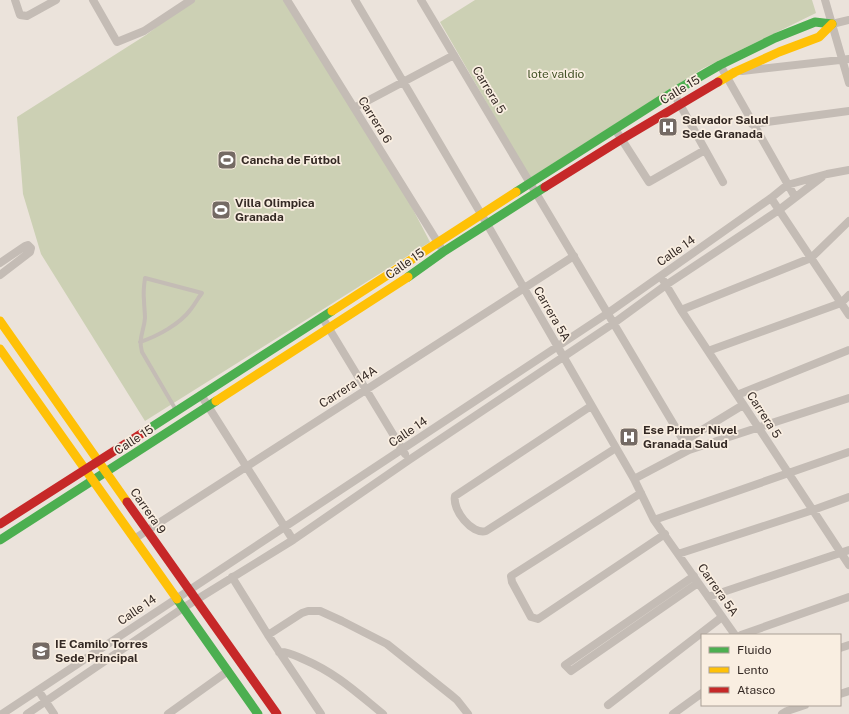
<svg xmlns="http://www.w3.org/2000/svg" width="849" height="714" viewBox="0 0 849 714" font-family="'Public Sans',sans-serif">
	<style>
		.green { fill: #ccd0b4 }
		.lines { fill: none; stroke-linecap: round; stroke-linejoin: round }
		.lane { stroke: #c4bcb5; stroke-width: 4 }
		.street { stroke: #c4bcb5; stroke-width: 8 }
		.fast { stroke: #4caf50; stroke-width: 9 }
		.slow { stroke: #ffc107; stroke-width: 9 }
		.jam { stroke: #c62828; stroke-width: 9 }
		.labels { text-anchor: middle; dominant-baseline: central; stroke-width: 3.5; stroke-linejoin: round; paint-order: stroke }
		.park-label { font-size: 12px; fill: #435327; stroke: #f9eee1 }
		.street-label { font-size: 12px; fill: #342924; stroke: #f9eee1 }
		.poi-label { font-size: 12px; font-weight: bold; fill: #342924; stroke: #f9eee1; text-anchor: start }
	</style>
	<rect width="100%" height="100%" fill="#ebe3db"/>
	<path class="green" d="M192,0h95l107,173 36,69 -285,179 -104,-167 -18,-60 -6,-77 129,-82z
		M475,0h337l4,13 -114,56 -172,109 -90,-156z"/>
	<g class="lines">
		<path class="lane" d="M140,342c18,-6 40,-18 51,-33 4,-5 7,-11 11,-16l-57,-15c-1,7 -2,14 -1,22 0,6 1,12 1,18 -1,13 -7,20 -3,34l34,58"/>
		<path class="street" d="M15,0l5,15 7,1 29,-16
			M93,0l24,42 27,-11 47,-31
			M287,0l153,246
			M355,0l132,224 147,255 20,41 81,115
			M421,0l268,450
			M825,0l24,83
			M832,24l17,-4
			M720,65l75,132
			M742,71l107,-12
			M673,92l50,90
			M354,108l100,-53
			M752,124l97,-13
			M615,129l34,53 56,-32
			M771,198l78,117
			M0,263l25,-17 3,-1 3,3 -1,4 -30,23
			M663,280l18,30 168,255
			M681,310l130,-52 38,-37
			M322,317l83,137
			M708,351l133,-48 8,-8
			M201,395l92,145
			M737,395l112,-45
			M591,406l-136,90c-3,14 17,39 31,35l130,-83
			M684,441l59,-36
			M634,479l55,-29 160,-52
			M641,493l-130,83 1,6 19,35 7,2 127,-85
			M654,520l195,-68
			M134,539l440,-283
			M678,554l135,-44 36,-13
			M694,576l-129,89 6,6 127,-88
			M232,577l36,58 53,79
			M708,597l141,-47
			M268,635l34,-22 6,-2h12l22,10 45,23 64,51 6,5 11,14
			M741,635l108,-38
			M840,648l9,-3
			M279,652c9,-1 17,4 24,7 33,14 53,33 80,55
			M38,690l16,24
			M840,694l9,-3
			M608,705l114,-88
			M2,714l606,-401 163,-115 16,-13 40,-11 22,-4
			M27,714l156,-106 110,-68 116,-80 205,-137 52,-38 113,-75 43,-33
			M168,714l60,-43
			M673,714l29,-21
			M782,714l5,-3 18,-6"/>
		<path class="fast" d="M516,192l157,-100 47,-27 55,-27 40,-16 17,2
			M408,277l35,-25 102,-65
			M144,432l188,-121
			M0,540l216,-139
			M177,599l81,115"/>
		<path class="slow" d="M718,82l17,-10 44,-20 40,-15 13,-13
			M332,311l184,-119
			M0,321l127,181
			M0,349l177,250
			M216,401l192,-124"/>
		<path class="jam" d="M545,187l77,-48 96,-57
			M127,502l150,212
			M0,524l144,-92"/>
	</g>
	<defs>
		<symbol id="hospital-square" viewBox="-11 -11 22 22"><rect x="-9" y="-9" width="18" height="18" rx="4" fill="#746a64" stroke="#f9eee1"/><path d="M-5-5h3v3.5h4V-5h3V5h-3V1.5h-4V5h-3Z" fill="#fff"/></symbol>
		<symbol id="stadium-square" viewBox="-11 -11 22 22"><rect x="-9" y="-9" width="18" height="18" rx="4" fill="#746a64" stroke="#f9eee1"/><path d="M0-5a6.5 5 0 1 0 0 10a6.5 5 0 1 0 0-10ZM-3.5-1.8h7v3.6h-7Z" fill="#fff"/></symbol>
		<symbol id="university-square" viewBox="-11 -11 22 22"><rect x="-9" y="-9" width="18" height="18" rx="4" fill="#746a64" stroke="#f9eee1"/><path d="M0-5L7-2L0 1L-7-2ZM-4 1L0 2.5L4 1V4Q0 6-4 4Z" fill="#fff"/></symbol>
	</defs>
	<g fill-rule="evenodd">
		<use href="#hospital-square" x="657" y="116" width="22" height="22"/>
		<use href="#stadium-square" x="216" y="149" width="22" height="22"/>
		<use href="#stadium-square" x="210" y="199" width="22" height="22"/>
		<use href="#hospital-square" x="618" y="426" width="22" height="22"/>
		<use href="#university-square" x="30" y="640" width="22" height="22"/>
	</g>
	<g class="labels">
		<g class="park-label">
			<text x="556" y="74">lote valdio</text>
		</g>
		<g class="street-label">
			<text transform="translate(489 90) rotate(59)">Carrera 5</text>
			<text transform="translate(680 90) rotate(-31)">Calle 15</text>
			<text transform="translate(375 120) rotate(58)">Carrera 6</text>
			<text transform="translate(676 251) rotate(-35)">Calle 14</text>
			<text transform="translate(405 264) rotate(-35)">Calle 15</text>
			<text transform="translate(552 314) rotate(60)">Carrera 5A</text>
			<text transform="translate(348 387) rotate(-33)">Carrera 14A</text>
			<text transform="translate(764 415) rotate(57)">Carrera 5</text>
			<text transform="translate(408 432) rotate(-34)">Calle 14</text>
			<text transform="translate(134 440) rotate(-33)">Calle 15</text>
			<text transform="translate(148 511) rotate(55)">Carrera 9</text>
			<text transform="translate(718 590) rotate(55)">Carrera 5A</text>
			<text transform="translate(137 610) rotate(-34)">Calle 14</text>
		</g>
		<g class="poi-label">
			<text x="682" y="120">Salvador Salud<tspan x="682" dy="14">Sede Granada</tspan></text>
			<text x="241" y="160">Cancha de Fútbol</text>
			<text x="235" y="203">Villa Olimpica<tspan x="235" dy="14">Granada</tspan></text>
			<text x="643" y="430">Ese Primer Nivel<tspan x="643" dy="14">Granada Salud</tspan></text>
			<text x="55" y="644">IE Camilo Torres<tspan x="55" dy="14">Sede Principal</tspan></text>
		</g>
	</g>
	<rect x="701" y="634" width="140" height="72" fill="#f9eee1" stroke="#aa9f95"/>
	<rect x="709" y="647" width="20" height="6" fill="#4caf50" stroke="#aa9f95"/>
	<text x="737" y="654" font-size="12" fill="#342924">Fluido</text>
	<rect x="709" y="667" width="20" height="6" fill="#ffc107" stroke="#aa9f95"/>
	<text x="737" y="674" font-size="12" fill="#342924">Lento</text>
	<rect x="709" y="687" width="20" height="6" fill="#c62828" stroke="#aa9f95"/>
	<text x="737" y="694" font-size="12" fill="#342924">Atasco</text>
</svg>
